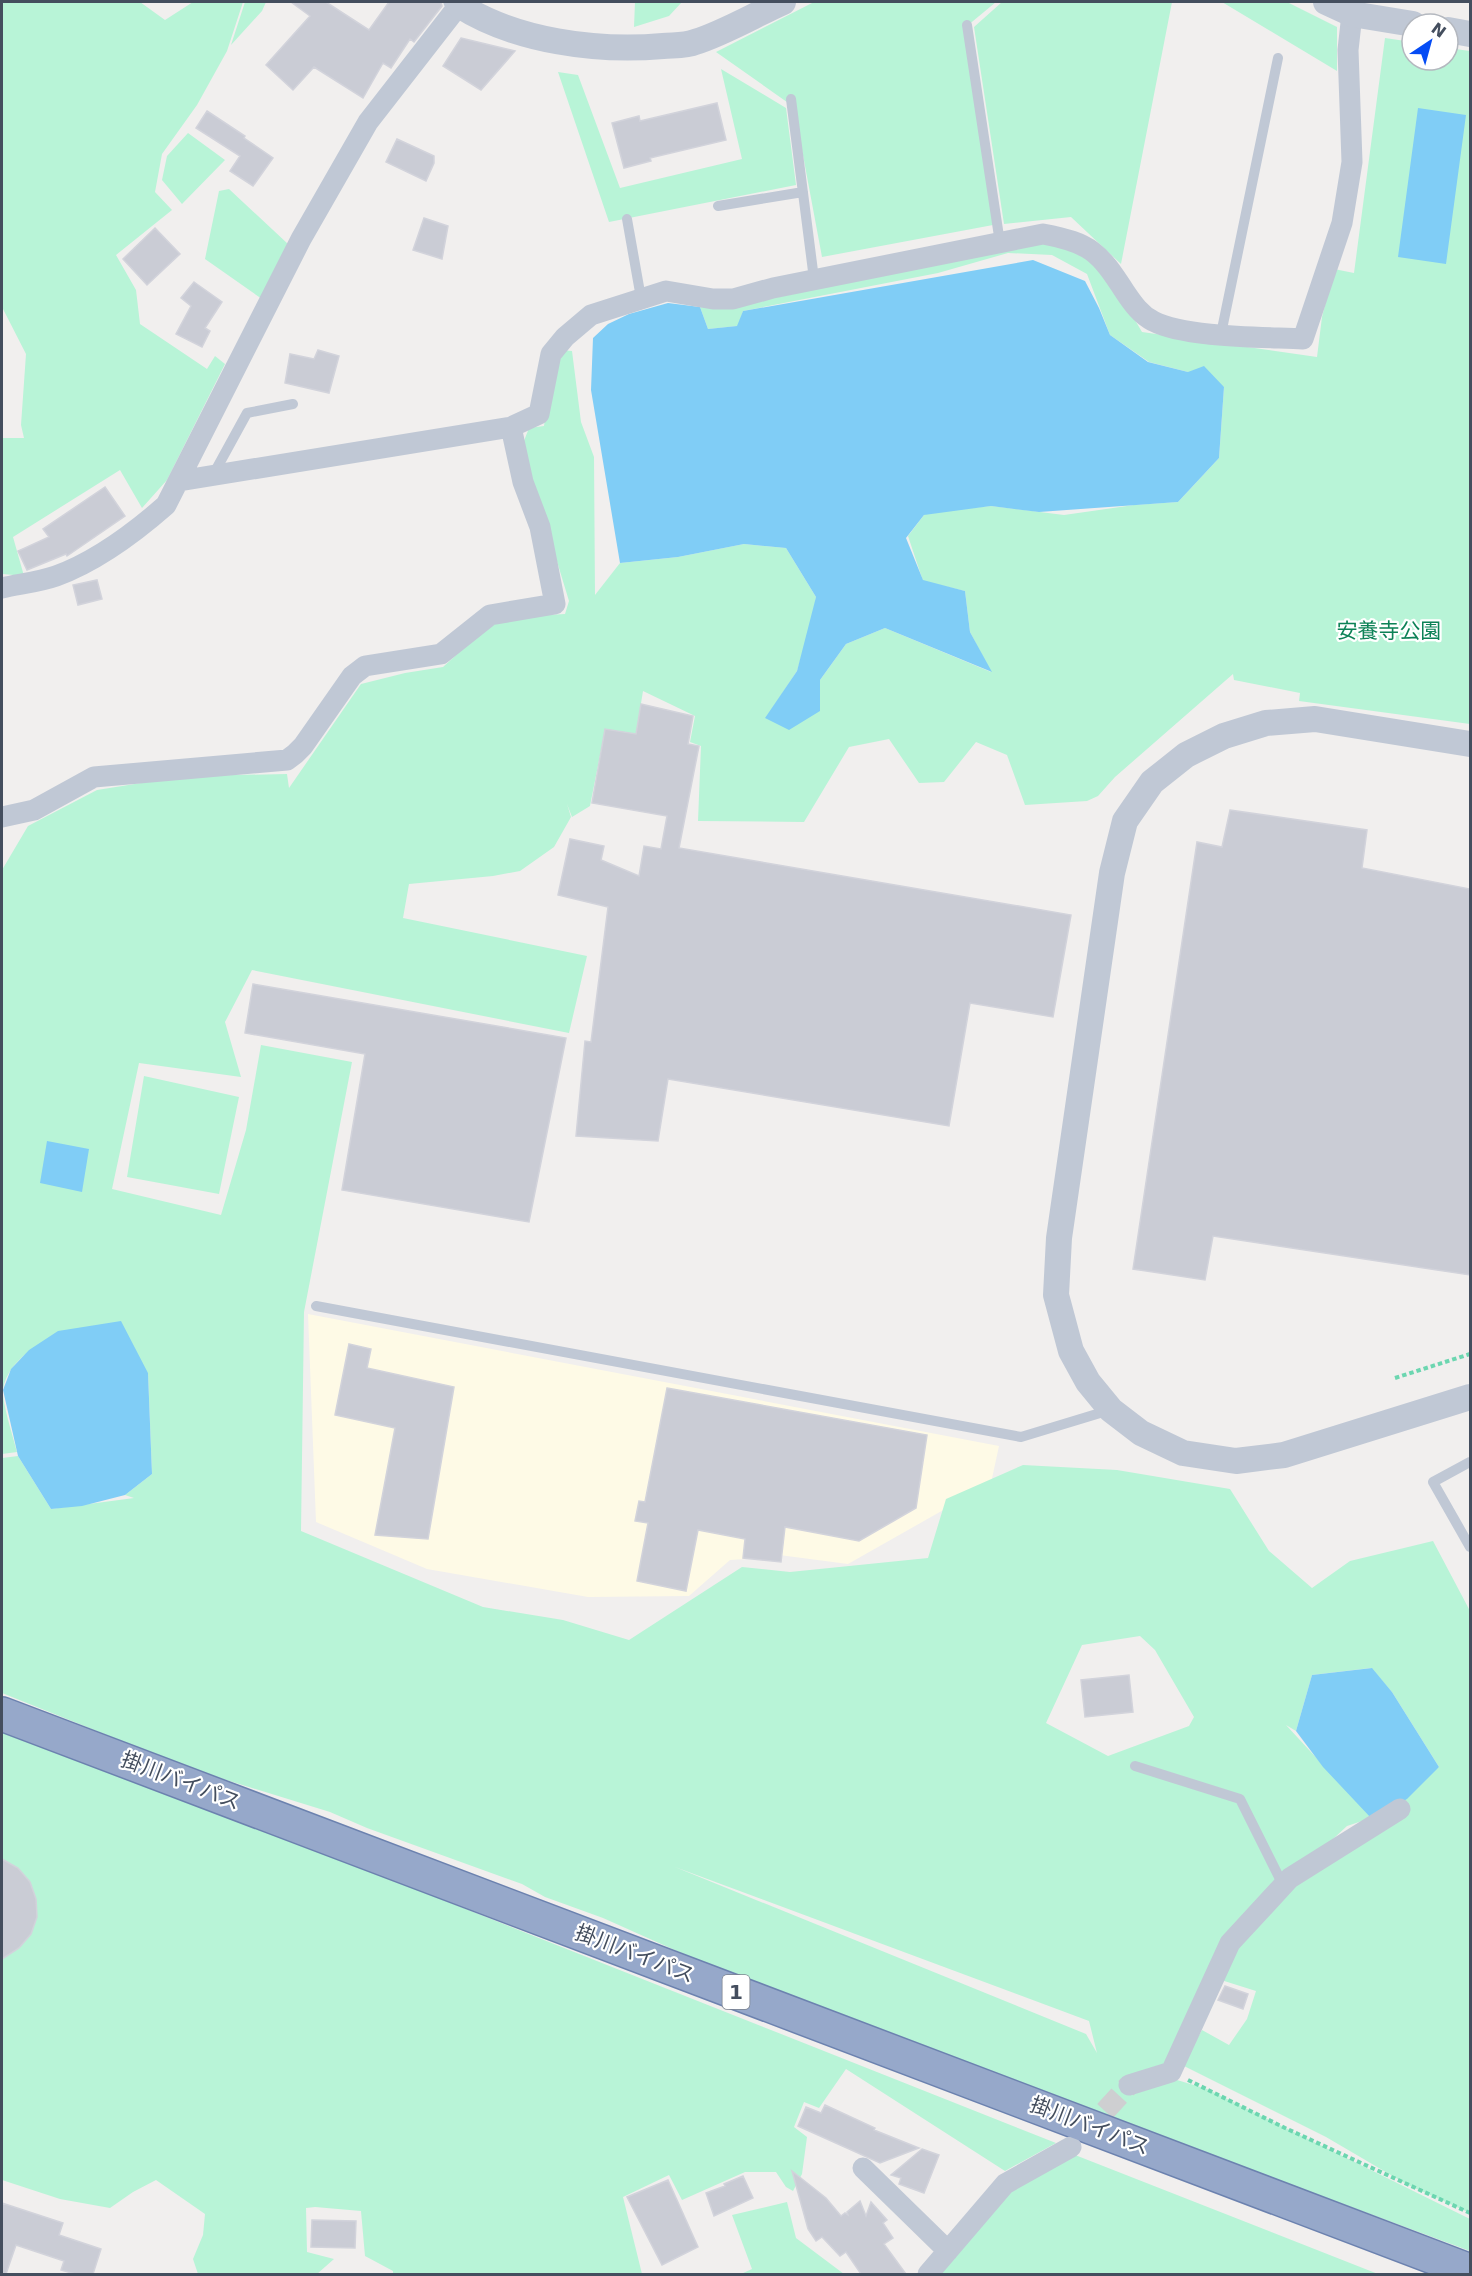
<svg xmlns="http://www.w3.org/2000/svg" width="1472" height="2276" viewBox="0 0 1472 2276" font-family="'DejaVu Sans','Noto Sans JP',sans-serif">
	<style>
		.commercial { fill: #fefae6 }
		.green { fill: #b8f4d7; fill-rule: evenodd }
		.water { fill: #80cdf6 }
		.building { fill: #caccd5; stroke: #d2d3db; stroke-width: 1.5 }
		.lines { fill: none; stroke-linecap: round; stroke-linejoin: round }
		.minor-tunnel { stroke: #cecfd1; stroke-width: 21; stroke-dasharray: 21 10; stroke-linecap: butt }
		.trunk-casing { stroke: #6c82af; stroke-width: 36 }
		.path { stroke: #6cd6b0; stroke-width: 4; stroke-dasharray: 4.5 3; stroke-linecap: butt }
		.service { stroke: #c0c8d5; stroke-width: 10 }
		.minor { stroke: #c0c8d5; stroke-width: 21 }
		.tertiary { stroke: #c0c8d5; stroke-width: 26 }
		.trunk { stroke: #96a8ca; stroke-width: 33 }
		.labels { text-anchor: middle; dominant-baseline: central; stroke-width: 4.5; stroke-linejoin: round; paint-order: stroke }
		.shield { fill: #fff; stroke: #7c838e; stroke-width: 1.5 }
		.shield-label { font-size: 20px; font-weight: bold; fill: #444e5e }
		.park-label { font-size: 21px; fill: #0d8257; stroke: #fff }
		.street-label { font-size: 21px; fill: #444e5e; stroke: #fff }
	</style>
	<rect width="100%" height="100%" fill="#f1efee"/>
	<path class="commercial" d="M308,1314l691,132 -8,37 -143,81 -100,-13 -2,8 -16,1 -41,36 -101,1 -161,-28 -111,-47z"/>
	<path class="green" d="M2,2h138l25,18 28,-18h50l-16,49 -30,54 -35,49 -7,38 17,18 -56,45 20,35 4,34 67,45 8,-13 10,8 -58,116 -25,28 -22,-38 -107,67 11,39 -21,-2 -1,-24v-112h22l-3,-13 5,-71 -24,-47z
		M245,2h21l-4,9 -31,34z
		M635,2h47l-13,14 -35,11z
		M814,2h182l-29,24 26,199 -171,32 -28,-150 -78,-55z
		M1002,2h170l-51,262 -50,-47 -67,7 -30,-197z
		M1222,2h65l50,25v44z
		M1385,38l27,4v18h36v-12l22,3v673l-171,-23 1,-8 -66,-13 -1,-6 -118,103 -17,19 -11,5 -62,4 -18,-50 -31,-13 -32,40 -25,1 -30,-44 -40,8 -45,75 -106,-1 3,-75 -11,-4 5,-26 -52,-25 -7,43 -31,-4 -15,76 -18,11 -5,-13 4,13 -17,30 -34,24 -27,5 -84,8 -6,34 184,38 -18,77 -317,-63 -27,52 16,55 -102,-14 -27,126 109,26 25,-85 15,-85 91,17 -48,250 -3,219 182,76 80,13 66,20 113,-73 48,5 138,-14 18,-59 77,-34 94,5 113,19 39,62 43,37 38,-27 83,-20 37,70v602l-62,-28 -82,-48 -144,-72 20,-35 27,15 18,-26 9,-28 -35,-11 -50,92 -14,2 50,15 263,130v32l-708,-262 -159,-71 -58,-21 -23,-13 -155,-56 -37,-16 -136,-42 -192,-77v-235l16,-2 33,53 83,-11 -9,-3 27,-21 -4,-101 -82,-43c-25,13 -57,28 -63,59 -2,10 11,51 14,63l-15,2v-584l26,-44 69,-36 88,-14 102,-2 2,14 72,-104 44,-11 38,-6 54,-49 68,-4 4,-13 -47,-155 7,-18 15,-2 4,-30 13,-46 11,1 9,71 13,35 1,138 25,-32 58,-6 66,-13 42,4 30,49 -3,21 -16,53 -31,47 54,-7v-31l26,-36 39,-16 106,44 -21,-40 -5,-41 -42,-10 -15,-45 16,-21 6,-3 61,-6 73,9 70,-10 44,-3 41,-44 5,-71 -36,-15 -39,-10 -39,-27 -23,-61 -35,-19 -44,-2 -70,20 -195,38 -5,15 -30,3 -8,-22 93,-15 252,-52 42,17 34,39 21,36 175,25 5,-40 12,-48 20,4zM1140,1636l15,14 39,67 -5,9 -81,30 -62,-33 36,-78zM1371,1668l21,24 47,75 -68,50 -85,-92 10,6 16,-56zM1368,1819l-66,49 45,-42zM675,1867l414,154 8,32 -11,-19z
		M721,69l65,39 10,77 -187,37 -51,-150 20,3 42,113 122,-29z
		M188,133l37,27 -43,44 -20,-24 5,-24z
		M229,189l59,55 -26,55 -57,-40 14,-68z
		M144,1076l95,21 -20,97 -92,-17z
		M2,1725l1054,418 -51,28 -159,-102 -27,39 -15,-6 -10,25 13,10 -5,37 -9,17 -7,-4 -10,-15h-31l-63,28 -13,-25 -46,22 19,77h-249v-3l-28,-15 -4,-45 -46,-4 -9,1 1,44 27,7 -17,15h-119l-5,-15 10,-24 2,-21 -49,-34 -23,12 -23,16 -50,-9 -58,-19z
		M1070,2153l308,121h-450l79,-88z
		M787,2202l9,36 48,36h-103l11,-5 -20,-54z"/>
	<path class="water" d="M1418,108l48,7 -20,149 -48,-7z
		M1033,260l52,21 14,27 11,27 38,27 40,10 16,-6 20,21 -5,71 -41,44 -139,10 -48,-6 -67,9 -18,23 17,42 42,11 5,41 22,40 -107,-44 -39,16 -26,36v31l-31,19 -24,-12 32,-47 19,-74 -30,-49 -42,-4 -66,13 -58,6 -29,-173 2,-52 15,-14 21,-10 39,-11 32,4 8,22 29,-3 6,-15z
		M47,1141l42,8 -7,43 -42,-9z
		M121,1321l27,52 4,101 -27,21 -43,11 -31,3 -33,-53 -15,-66 8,-21 18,-19 29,-19z
		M1372,1668l20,24 47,75 -32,32 -36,19 -48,-51 -27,-36 16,-56z"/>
	<path class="building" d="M291,2h35l43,28 20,-28h52l1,4 -28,36 -4,-3 -19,29 -8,-5 -20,35 -49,-31 -21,23 -27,-25 44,-49z
		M461,38l54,13 -34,39 -38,-24z
		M717,103l9,37 -76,18 1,3 -27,7 -12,-45 27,-7 1,5z
		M207,111l38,25 -1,2 29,20 -20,28 -23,-15 10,-15 -44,-28z
		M397,139l37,17v7l-8,18 -40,-19z
		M424,218l24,8 -6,33 -29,-9z
		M155,228l25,26 -33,31 -24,-26z
		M194,282l28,20 -17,26 5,3 -8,16 -26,-13 15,-28 -10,-8z
		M318,350l21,6 -10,37 -44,-10 5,-29 24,5z
		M105,487l20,29 -58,40 -1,-2 -39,16 -9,-19 31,-14 -6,-8z
		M97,580l5,19 -24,6 -5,-20z
		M641,704l52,12 -5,28 11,2 -20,102 392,67 -18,102 -83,-14 -21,123 -281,-47 -10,62 -82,-5 9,-95 6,1 17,-135 -50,-12 12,-56 34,7 -3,14 38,16 5,-30 17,3 6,-33 -75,-13 13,-74 31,5z
		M1230,810l137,20 -5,38 108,21v386l-257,-39 -8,44 -72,-11 64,-427 25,5z
		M253,984l313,54 -37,184 -187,-32 23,-136 -120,-21z
		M349,1344l22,5 -4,19 87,19 -26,152 -53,-4 20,-107 -60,-13z
		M667,1388l260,47 -11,73 -57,33 -74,-14 -4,35 -38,-4 2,-19 -47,-9 -12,61 -49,-10 11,-58 -13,-2 4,-20 6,1z
		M1129,1675l4,37 -48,5 -4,-37z
		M2,1859l16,9 12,14 6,17 1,18 -6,17 -12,14 -17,11z
		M1225,1986l23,8 -5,15 -25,-9z
		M825,2105l50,23 -1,2 45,18 -39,15 -82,-37 8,-19 15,6z
		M922,2149l17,6 -15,38 -25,-9 2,-6 -10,-3z
		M792,2171l34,27 15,18 4,-3 3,2 -1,-3 13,-11 6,15 5,-14 16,18 -4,3 10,15 -9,6 22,30h-45l-15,-22 -6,4 -18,-19 -6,4 -8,-12z
		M743,2176l10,22 -39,18 -8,-23 19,-7 -1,-2z
		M668,2180l30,67 -36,18 -35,-68z
		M2,2203l61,20 -4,12 42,14 -8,25h-18l-14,-4 3,-9 -48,-16 -10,29h-4z
		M312,2220l44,1 -1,27 -44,-1z"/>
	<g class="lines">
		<path class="minor-tunnel" d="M1084,2134l45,-49"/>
		<defs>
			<path id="trunk" d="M2,1714l1468,557"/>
		</defs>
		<use href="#trunk" class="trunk-casing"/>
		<path class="path" d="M1395,1378l75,-24
			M1188,2080l97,48 185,85"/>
		<path class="service" d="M967,25l33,218
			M791,99l23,180
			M718,206l85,-14
			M627,219l14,79
			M1221,334l57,-276
			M213,475l34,-62 46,-9
			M316,1306l705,131 89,-27
			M1470,1462l-37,20 37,65
			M1135,1766l105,33 43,86"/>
		<path class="minor" d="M179,481l332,-54 28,-13 12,-60 14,-17 26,-22 75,-24 47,8h20l40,-11 270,-54c48,9 56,18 82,58 8,12 16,23 28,29 32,17 113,16 150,18l39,-116 10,-61 -4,-112 4,-36
			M2,588c17,-4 37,-6 54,-12 41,-15 77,-42 110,-71l135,-266 67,-117 91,-117 -5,-3
			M2,817l32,-7 60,-33 193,-17 8,-6 8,-8 49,-70 13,-10 76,-12 49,-39 65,-11 -15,-77 -17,-45 -12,-55
			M1129,2085l42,-13 59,-129 60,-65 110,-69
			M863,2168l85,83
			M928,2274l77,-90 66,-37"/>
		<path class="tertiary" d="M1326,2l26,12 61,10
			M459,5c56,36 138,47 204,41 10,-1 23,0 32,-4 29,-9 61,-28 88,-40
			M1448,30l22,4
			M1470,744l-155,-25 -49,4 -42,13 -38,19 -34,27 -27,39 -13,52 -53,365 -3,57 15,56 17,31 23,28 30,23 42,20 53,8 48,-6 186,-58"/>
		<use href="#trunk" class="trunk"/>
	</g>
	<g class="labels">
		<rect class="shield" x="722.5" y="1975" width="27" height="34" rx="4.5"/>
		<g class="shield-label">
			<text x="736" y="1992">1</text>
		</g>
		<g class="park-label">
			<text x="1389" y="631">安養寺公園</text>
		</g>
		<g class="street-label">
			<text transform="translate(181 1781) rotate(21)">掛川バイパス</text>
			<text transform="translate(635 1954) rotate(21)">掛川バイパス</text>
			<text transform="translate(1090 2126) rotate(21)">掛川バイパス</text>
		</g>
	</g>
	<rect width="1472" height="2276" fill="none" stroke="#444e5e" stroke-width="6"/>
	<g transform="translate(1430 42) rotate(36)"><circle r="28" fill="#ffffff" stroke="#b4b8bf" stroke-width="1.5"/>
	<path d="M0-4.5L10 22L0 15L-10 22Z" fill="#054cf5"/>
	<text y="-9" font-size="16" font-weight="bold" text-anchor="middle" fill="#444e5e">N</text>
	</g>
</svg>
